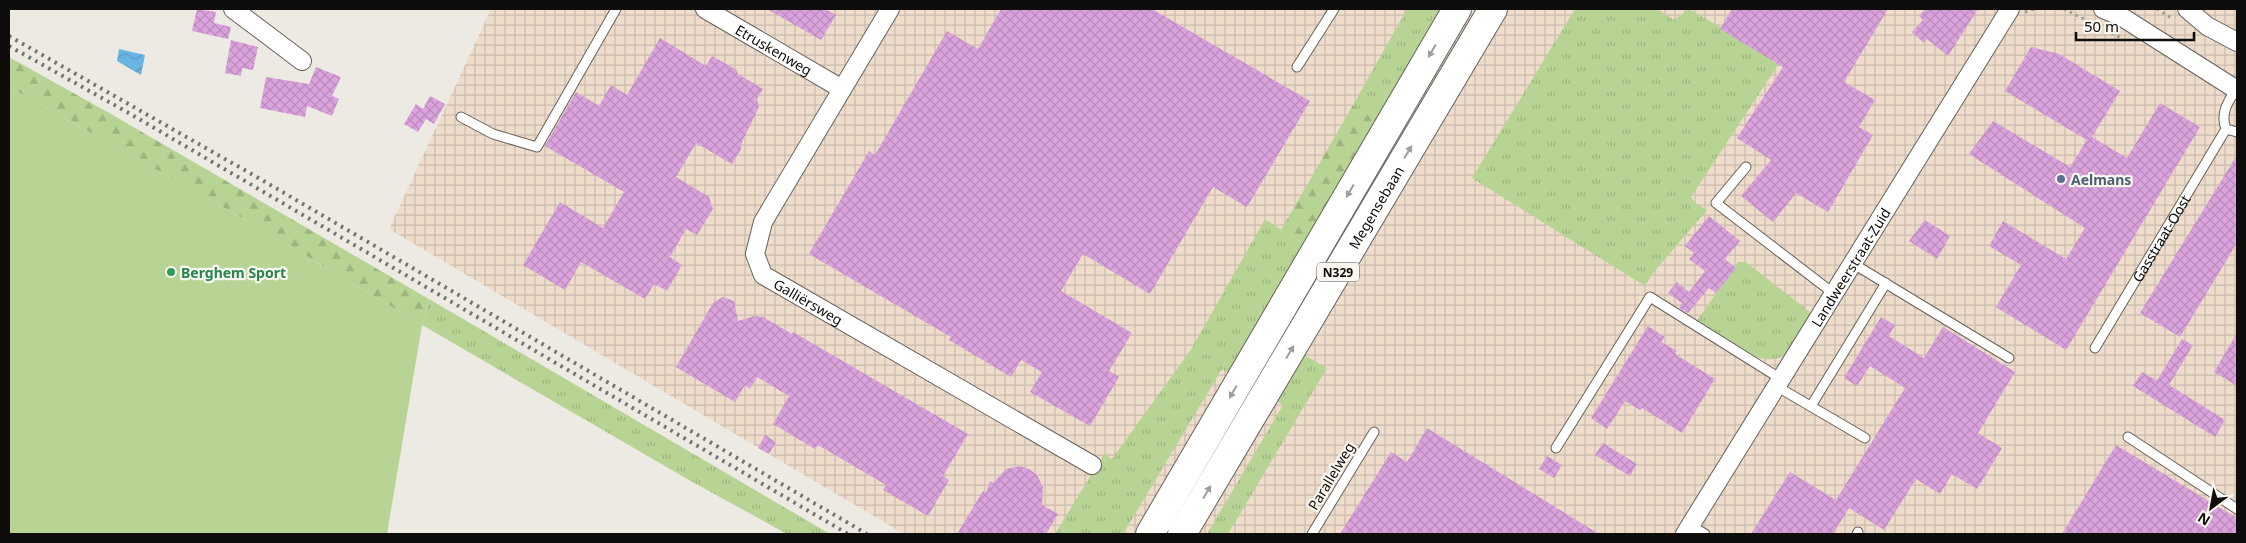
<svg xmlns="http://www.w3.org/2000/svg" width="2246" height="543" viewBox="0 0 2246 543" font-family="'Noto Sans',sans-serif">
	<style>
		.industrial { fill: url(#industrial-grid) }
		.grass { fill: url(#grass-tufts) }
		.forest { fill: url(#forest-firs) }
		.pitch { fill: #b7d494 }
		.water { fill: url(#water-waves) }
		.building { fill: url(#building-cross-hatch) }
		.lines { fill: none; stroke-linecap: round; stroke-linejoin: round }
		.lane-casing { stroke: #66635d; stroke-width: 11 }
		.street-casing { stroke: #66635d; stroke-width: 20 }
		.primary-casing { stroke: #66635d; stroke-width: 30 }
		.path { stroke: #9d9b96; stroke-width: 3; stroke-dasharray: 2.5 4; stroke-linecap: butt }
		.lane { stroke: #fff; stroke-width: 9 }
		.street { stroke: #fff; stroke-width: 18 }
		.primary { stroke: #fff; stroke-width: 28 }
		.rail { stroke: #75736f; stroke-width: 4; stroke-dasharray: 2.5 5; stroke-linecap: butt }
		.oneway { fill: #9f9e9d }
		.service-dot { fill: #5c6f8a; stroke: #faf7f0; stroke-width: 2 }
		.leisure-dot { fill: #2e9e5b; stroke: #faf7f0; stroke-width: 2 }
		.labels { text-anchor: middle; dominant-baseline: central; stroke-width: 4.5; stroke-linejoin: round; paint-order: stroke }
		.shield { fill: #faf7f0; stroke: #555350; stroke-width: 1 }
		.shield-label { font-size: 12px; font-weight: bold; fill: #0e0d0b }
		.street-label { font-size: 14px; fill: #0e0d0b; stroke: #faf7f0 }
		.service-label { font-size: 14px; font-weight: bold; fill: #4e5e75; stroke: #faf7f0; text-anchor: start }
		.leisure-label { font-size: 14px; font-weight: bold; fill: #27864d; stroke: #faf7f0; text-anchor: start }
	</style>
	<defs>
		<pattern id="industrial-grid" width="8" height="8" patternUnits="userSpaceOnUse" patternTransform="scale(1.25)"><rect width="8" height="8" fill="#efddcc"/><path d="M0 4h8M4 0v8" fill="none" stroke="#ccbcae"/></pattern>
		<pattern id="grass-tufts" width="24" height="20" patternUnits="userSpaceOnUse" patternTransform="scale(1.25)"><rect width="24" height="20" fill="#b7d494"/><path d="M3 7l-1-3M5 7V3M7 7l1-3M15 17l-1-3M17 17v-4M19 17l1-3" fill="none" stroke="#9cb57e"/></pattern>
		<pattern id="forest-firs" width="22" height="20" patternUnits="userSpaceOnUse" patternTransform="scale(1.25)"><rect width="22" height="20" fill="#b7d494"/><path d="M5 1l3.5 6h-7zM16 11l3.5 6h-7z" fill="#9cb57e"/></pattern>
		<pattern id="water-waves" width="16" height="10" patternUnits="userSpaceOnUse" patternTransform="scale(1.25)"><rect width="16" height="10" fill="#69b5e3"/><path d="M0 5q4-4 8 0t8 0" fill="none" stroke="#5a9ac1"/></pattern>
		<pattern id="building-cross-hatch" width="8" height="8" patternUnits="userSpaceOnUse" patternTransform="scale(1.25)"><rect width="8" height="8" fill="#dba3dd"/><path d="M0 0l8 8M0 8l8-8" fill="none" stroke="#bb8bbc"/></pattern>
	</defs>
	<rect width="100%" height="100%" fill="#edeae3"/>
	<path class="industrial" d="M491,9h1746v525h-1333l-515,-305z"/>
	<path class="grass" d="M1407,9h42l-67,115 -29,-19z
		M1575,9h82l17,11 15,-11 91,53 -89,135 3,5 13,8 -54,63 -8,13 -173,-108z
		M1265,219l45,30 -81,124 -7,-4 -99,165h-68l49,-80 8,5 80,-111z
		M1738,262h8l65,51c-6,10 -15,34 -23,40 -27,21 -69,-17 -92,-31z
		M429,299l401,235h-43l-98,-54 -267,-155z
		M1299,352l28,16 -99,166h-21l76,-129 -8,-5z"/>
	<path class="forest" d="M9,57l102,57 318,185 -7,26 -178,-106 -235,-132z
		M1353,105l29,19 -72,125 -29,-19z"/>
	<path class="pitch" d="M9,87l235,132 178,106 -35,209h-378z"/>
	<path class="water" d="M119,49l26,6 -4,20 -24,-14z"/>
	<path class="building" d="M197,9l19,3 -2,11 17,4 -3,12 -36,-8z
		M767,9h58l11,6 -15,25z
		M1001,9h151l158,92 -63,106 -34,-20 -63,107 -67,-40 -22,37 71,42 -23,38 10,6 -29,49 -60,-34 12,-20 -21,-12 -10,17 -62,-37 2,-3 -142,-83 60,-103 6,4 72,-124 31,18z
		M1732,9h156l-44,73 31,18 -16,27 14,8 -45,77 -32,-19 -23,29 -32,-26 30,-36 -34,-22 46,-71 -63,-38z
		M1925,9h53l-30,47 -21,-17 -3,4 -12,-11 11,-12 -4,-4z
		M660,38l46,28 6,-10 25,14 1,4 25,15 -6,10 2,8 -17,35 -1,7 -9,15 -36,-21 -20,34 33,20 4,12 -16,26 -11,-6 -16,28 12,8 -15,26 -13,-7 -9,15 -64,-37 -16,28 -42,-25 37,-63 43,26 21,-36 -79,-46 31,-54 23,14 12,-21 16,10z
		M231,40l27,7 -5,23 -11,-2 -1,8 -16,-3z
		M2031,47l28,7 61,37 -28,46 35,21 33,-55 40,24 -134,223 -70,-43 25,-42 -32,-19 14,-25 63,38 19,-31 -116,-74 24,-33 77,46 17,-27 -82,-49z
		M316,67l25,10 -9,19 7,3 -7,17 -25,-10 -2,11 -45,-9 6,-31 43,7z
		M430,96l15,8 -11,20 -8,-5 -8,13 -14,-8 12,-20 7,5z
		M2237,155v88l-57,94 -40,-24z
		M1709,216l31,25 -15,18 11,9 -20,25 -7,-5 -21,25 -9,-5 3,-5 -14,-10 9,-11 12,10 16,-21 -16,-12 5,-6 -9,-7z
		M1925,220l25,16 -13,23 -28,-18z
		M723,297l11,4 4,20 16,-5 9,1 29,17 1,-2 175,102 -25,42 6,4 -21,36 -45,-26 3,-5 -68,-40 -3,4 -42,-25 16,-28 -32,-19 -7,12 -5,-4 -10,17 -59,-35 37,-64z
		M1881,317l14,8 -6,11 35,22 19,-31 72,45 -37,61 24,15 -25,41 -25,-15 -12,20 -24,-15 -32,51 -35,-22 -16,26h-82l39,-62 46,28 69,-112 -35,-22 -13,20 -13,-8z
		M1648,326l17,11 -4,5 16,9 -2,3 40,25 -33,54 -40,-25 -2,2 -15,-9 -18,28 -16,-11z
		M2237,333v53l-23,-14z
		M2182,339l11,6 -24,40 56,35 -10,17 -82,-51 9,-14 14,8 2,-1z
		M1427,428l47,29 125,77h-259l51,-82 16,10z
		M765,435l11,7 -7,12 -11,-6z
		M1603,443l34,21 -7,12 -35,-21z
		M2116,445l121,73v16h-175z
		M1547,456l15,9 -8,13 -15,-9z
		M1020,466l9,3 8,6 6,12 -1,18 16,9 -12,20h-89l26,-43 3,2 4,-12 3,2 13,-14z"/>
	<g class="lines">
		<defs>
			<g id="lane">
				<path d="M1297,67l37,-58"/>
				<path d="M2236,89c-8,13 -16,24 -10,40l11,3"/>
				<path d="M461,117l32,17 44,13 79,-138"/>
				<path d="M1746,167l-30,36 117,90"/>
				<path d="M1852,263l157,95"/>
				<path id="s1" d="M2095,348l131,-219"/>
				<path d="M1776,386l89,52"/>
				<path d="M1811,406l75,-123"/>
				<path d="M2128,437l109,72"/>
				<path d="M1556,448l94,-151 131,82"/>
				<path d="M1690,525l15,9"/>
				<path d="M1312,534l62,-102"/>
				<path d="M1857,534l1,-2"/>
			</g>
			<g id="street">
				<path d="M233,9l69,52"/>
				<path id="s2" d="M705,9l137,80"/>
				<path id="s3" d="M890,9l-127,213 -8,32 8,21 329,190"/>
				<path d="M2103,9l19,8 115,73"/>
				<path d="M2187,9l20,17 30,16"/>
				<path id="s4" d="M1685,534l325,-525"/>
			</g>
			<g id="primary">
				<path d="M1150,534l307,-525"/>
				<path id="s5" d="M1182,534l311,-525"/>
			</g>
		</defs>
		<use href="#lane" class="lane-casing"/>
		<use href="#street" class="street-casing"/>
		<use href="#primary" class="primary-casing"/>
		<path class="path" d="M2064,9l30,15
			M2157,9l16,10
			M2025,12l10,-3
			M2100,27l23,12"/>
		<use href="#lane" class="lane"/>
		<use href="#street" class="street"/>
		<use href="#primary" class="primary"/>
		<path class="rail" d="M9,36l253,144 605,354
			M9,46l118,66 721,422"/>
	</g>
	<defs><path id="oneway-solid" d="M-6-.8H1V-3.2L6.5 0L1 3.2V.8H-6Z" transform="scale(1.25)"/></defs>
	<g class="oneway">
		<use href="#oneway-solid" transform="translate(1432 51) rotate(120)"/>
		<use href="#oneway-solid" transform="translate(1408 152) rotate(-59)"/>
		<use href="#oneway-solid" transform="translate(1350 191) rotate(120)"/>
		<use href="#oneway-solid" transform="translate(1290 352) rotate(-59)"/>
		<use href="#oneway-solid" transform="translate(1233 392) rotate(120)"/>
		<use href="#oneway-solid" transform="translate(1207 492) rotate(-59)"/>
	</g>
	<circle class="service-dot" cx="2061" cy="179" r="5"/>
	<circle class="leisure-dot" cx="171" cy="272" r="5"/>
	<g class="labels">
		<rect class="shield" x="1317" y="262.5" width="42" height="19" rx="4"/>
		<g class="shield-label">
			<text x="1338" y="272">N329</text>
		</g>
		<g class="street-label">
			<text stroke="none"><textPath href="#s2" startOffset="80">Etruskenweg</textPath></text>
			<text stroke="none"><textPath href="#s5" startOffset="380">Megensebaan</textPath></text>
			<text stroke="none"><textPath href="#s1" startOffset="128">Gasstraat-Oost</textPath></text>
			<text stroke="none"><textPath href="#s4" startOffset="314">Landweerstraat-Zuid</textPath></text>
			<text stroke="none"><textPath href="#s3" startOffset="356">Galliërsweg</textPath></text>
			<text transform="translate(1331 476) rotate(-59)">Parallelweg</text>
		</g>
		<g class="service-label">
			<text x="2071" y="179">Aelmans</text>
		</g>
		<g class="leisure-label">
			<text x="181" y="272">Berghem Sport</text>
		</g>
	</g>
	<rect width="2246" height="543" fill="none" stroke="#0e0d0b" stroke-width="20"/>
	<g transform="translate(2211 508) rotate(212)" stroke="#faf7f0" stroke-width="4" paint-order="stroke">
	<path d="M0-4L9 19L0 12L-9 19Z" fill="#0e0d0b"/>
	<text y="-8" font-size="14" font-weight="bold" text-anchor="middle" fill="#0e0d0b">N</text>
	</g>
	<path d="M2076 32v8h118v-8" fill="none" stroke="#0e0d0b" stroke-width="2.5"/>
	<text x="2084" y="32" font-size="15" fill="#0e0d0b" stroke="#faf7f0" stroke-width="4" paint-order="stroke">50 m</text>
</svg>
